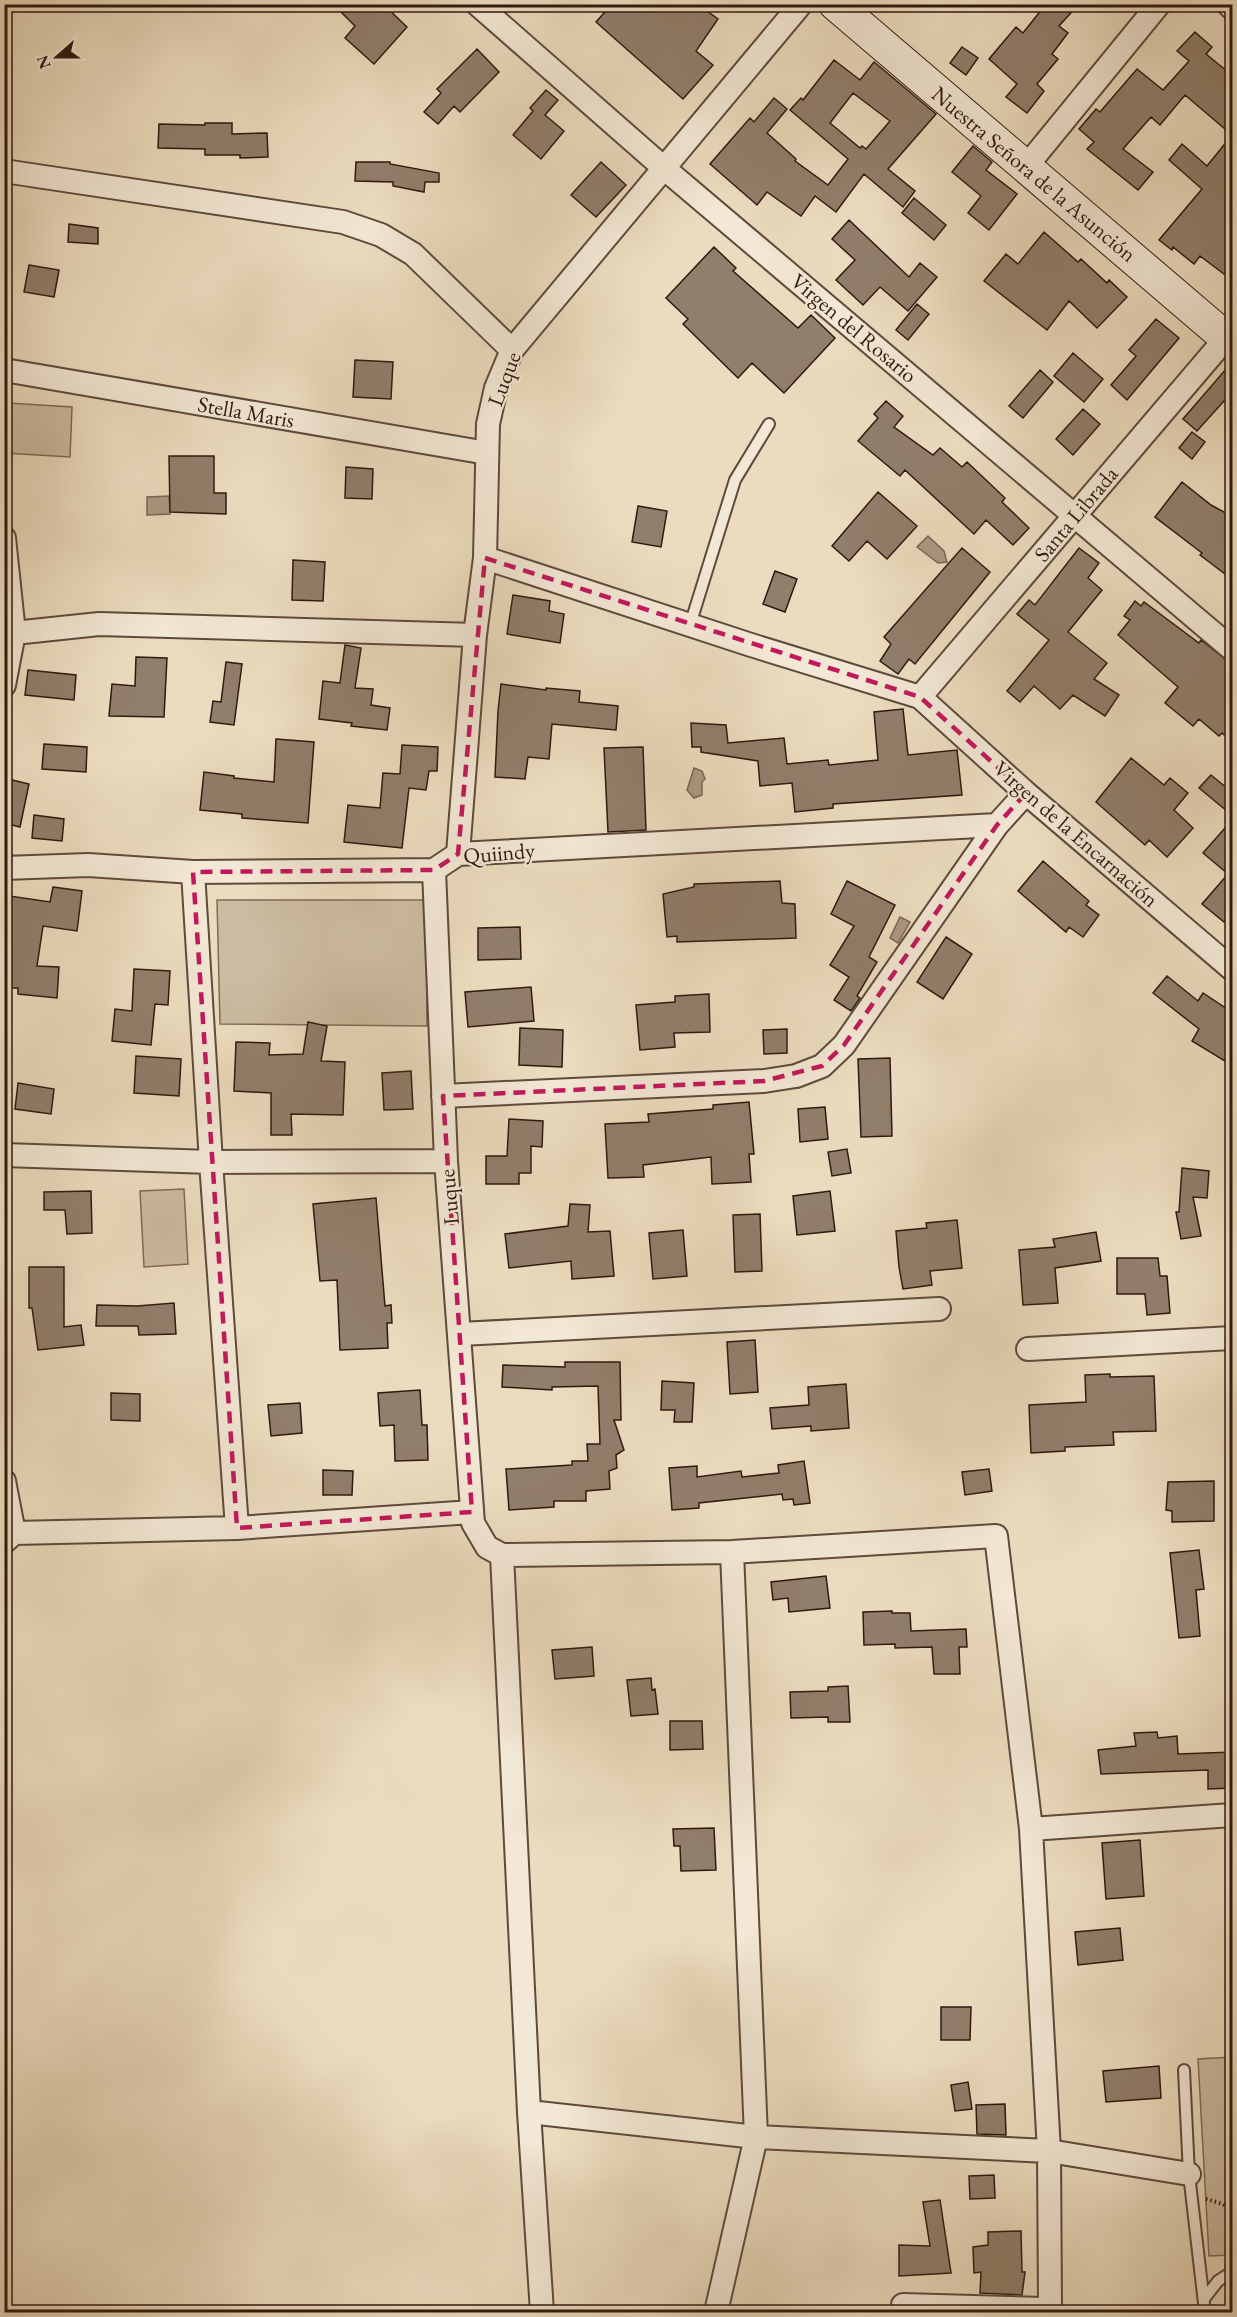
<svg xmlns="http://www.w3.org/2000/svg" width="1237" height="2317" viewBox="0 0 1237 2317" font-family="'EB Garamond',serif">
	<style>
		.green { fill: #ccbba1; stroke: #7e6a58; stroke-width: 1.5 }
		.water { fill: #ac9a84; stroke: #7a6656; stroke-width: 1.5 }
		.building { fill: #917e6b; stroke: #2f1910; stroke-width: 1.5; fill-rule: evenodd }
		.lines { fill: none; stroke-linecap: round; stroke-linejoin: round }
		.lane-casing { stroke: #5e4a3c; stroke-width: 14 }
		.street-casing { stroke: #5e4a3c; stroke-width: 26 }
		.secondary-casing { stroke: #2f1910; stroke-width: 34 }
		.path { stroke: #2f1910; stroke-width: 4; stroke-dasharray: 1.5 3; stroke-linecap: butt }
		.lane { stroke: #f3e8d5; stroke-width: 10 }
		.street { stroke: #f3e8d5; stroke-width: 22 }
		.secondary { stroke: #f3e8d5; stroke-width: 32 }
		.marked { fill: none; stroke: #c2185b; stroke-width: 4.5; stroke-dasharray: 12 8; stroke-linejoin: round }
		.labels { text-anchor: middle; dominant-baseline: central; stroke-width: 4.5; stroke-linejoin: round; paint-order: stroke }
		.street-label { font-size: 22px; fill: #2f1910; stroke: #f3e8d5 }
	</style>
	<rect width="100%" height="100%" fill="#ecdcbf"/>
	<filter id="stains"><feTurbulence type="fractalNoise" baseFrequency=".00333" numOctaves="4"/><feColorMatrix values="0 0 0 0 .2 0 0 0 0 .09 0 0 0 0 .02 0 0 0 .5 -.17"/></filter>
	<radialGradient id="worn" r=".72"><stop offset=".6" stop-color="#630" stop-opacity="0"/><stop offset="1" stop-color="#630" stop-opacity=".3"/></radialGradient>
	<path class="green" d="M8,403l64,4 -2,50 -65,-4z
		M217,900h209l1,126 -207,-2z
		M184,1189l4,75 -44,3 -4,-76z
		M1232,2057v198l-23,1 -11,-197z"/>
	<path class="water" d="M169,496l1,18 -23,1v-18z
		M928,536l16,15 3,11 -9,1 -21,-16z
		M694,768l8,3 3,8 -3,3v13l-8,3 -7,-8z
		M900,917l10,5 -12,21 -8,-5z"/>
	<path class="building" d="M333,4h50l24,23 -33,37 -29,-26 10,-12z
		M612,4h85l21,15 -22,32 17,14 -30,34 -87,-77z
		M1046,4h33l-20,22 9,7 -16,21 6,5 -21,25 7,7 -17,22 -21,-16 11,-13 -28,-25 27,-32 7,6z
		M1195,32l17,15 -6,7 27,22v187l-9,11 -24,-18 -6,8 -21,-17 -1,3 -13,-10 43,-51 -33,-29 13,-16 25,22 25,-31 -47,-40 -25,30 -9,-8 -28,32 30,23 -15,18 -51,-41 7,-7 -15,-13 17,-20 4,3 37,-43 26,21 26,-29 -12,-10z
		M962,47l16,11 -12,17 -16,-12z
		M477,49l22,23 -39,40 -6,-6 -16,18 -14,-12 17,-19 -4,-4z
		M834,60l26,20 14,-18 62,52 -48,55 27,22 -12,16 -39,-33 -28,38 -21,-16 -14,20 -34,-24 -10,13 -47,-41 40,-46 4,4 20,-24 13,11 -20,24 29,26 -1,2 33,24 20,-26 -58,-49 11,-12 2,2zM853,93l37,28 -24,28 -4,-3 -2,2 -30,-25z
		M546,90l12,10 -13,15 19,16 -23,28 -28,-24 20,-24 -3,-3z
		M205,123h27v11l35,-1 1,24 -28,1v-3h-35v-6l-47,-1 1,-24 46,1z
		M973,146l19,16 -6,8 31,24 -28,36 -21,-17 13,-17 -29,-24z
		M356,162h34v2l49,9v9h-14l-1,10 -31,-6v-4l-38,-1z
		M601,162l25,23 -30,32 -25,-22z
		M914,198l32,27 -12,15 -32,-27z
		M849,220l60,57 11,-14 17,14 -29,34 -28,-24 -17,18 -27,-25 19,-20 -23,-21z
		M69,224l29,4v16l-30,-2z
		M1044,232l34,30 3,-3 26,24 2,-3 18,17 -30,31 -28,-27 -22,29 -63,-49 22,-27 12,10z
		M714,247l22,21 -3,3 65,57 13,-13 24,23 -51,55 -32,-30 -14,15 -55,-54 5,-5 -22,-21z
		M29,265l30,5 -5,27 -30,-5z
		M917,304l12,10 -21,26 -12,-10z
		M1156,319l23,19 -52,62 -16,-15 25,-29 -7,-6z
		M1073,353l30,26 -19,23 -30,-26z
		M355,360l38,2 -2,37 -38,-2z
		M1233,361v30l-36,40 -14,-12z
		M1040,370l13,12 -30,36 -14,-12z
		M886,401l17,15 -9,11 39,28 7,-7 22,19 5,-5 38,36 -3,4 27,26 -16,17 -27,-25 -12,14 -69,-64 -5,6 -42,-35 20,-23 -4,-4z
		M1083,409l17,15 -27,31 -17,-16z
		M1192,432l13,10 -13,17 -13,-11z
		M169,456h45v37h12v21l-56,-2z
		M346,467l27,2 -1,30 -27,-1z
		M1182,482l29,23 22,12v63l-33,-25 2,-2 -47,-36z
		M878,492l39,34 -30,33 -20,-18 -18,20 -17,-15z
		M638,506l29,5 -6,36 -29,-5z
		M962,548l28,24 -75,92 -6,-5 -11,15 -18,-13 11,-17 -7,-7z
		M1079,548l20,15 -11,15 14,12 -34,42 39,31 -13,16 25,16 -14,21 -32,-21 -13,14 -26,-23 -14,16 -13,-11 42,-51 -32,-26 12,-14 6,5z
		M293,560l32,2 -2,39 -31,-1z
		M775,571l22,8 -12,33 -22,-8z
		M513,595l37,6 -1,10 15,3 -4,29 -53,-9z
		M1135,601l6,5 3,-4 55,41 2,-3 32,25v78l-11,-10 -3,3 -20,-17 -6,7 -28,-23 13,-16 -60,-52 12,-15 -6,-4z
		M345,645l16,3 -6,40 18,1 -2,16 19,3 -3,22 -36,-4 1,-3 -33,-4 4,-38 17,2z
		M136,657l31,1 -3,59 -55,-1 3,-32 23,2z
		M226,662l16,2 -8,61 -24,-3 3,-21 8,1z
		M28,670l48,5 -2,25 -49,-5z
		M501,684l45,6v-2l34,3 -1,11 39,4 -2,24 -64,-6 -3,35 -21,-2 -3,22 -30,-2 3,-66z
		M903,709l5,46 49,-5 5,45 -129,9v4l-38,4 -3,-29 -32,3 -2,-25 -57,-9v-5h-9l-1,-24 35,2 2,18 56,-5 3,26 41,-4 1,5 49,-5 -4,-48z
		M276,739l38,3 -6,81 -66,-5v-4l-42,-4 4,-38 30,4v2l40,4z
		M44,744l43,3 -1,25 -44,-3z
		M402,745l36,2 -1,24h-8l-3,19 -17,-2 -7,60 -58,-6 4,-37 32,3 3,-35 17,1z
		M643,747l3,83 -38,2 -4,-84z
		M1131,758l33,27 6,-7 18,15 -14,17 19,18 -26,29 -18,-17 -4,5 -49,-43z
		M1211,775l22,18v23l-34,-28z
		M4,778l25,6 -9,43 -16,-4z
		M34,815l30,4 -2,22 -30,-3z
		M1233,819v93l-9,10 -22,-18 26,-30 -25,-21z
		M1043,861l46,40 -3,4 13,10 -16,22 -14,-10 -3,5 -48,-41z
		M780,881l2,22 13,1 1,34 -119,4v-6l-10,1 -4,-43 31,-7v-3z
		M847,881l48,24 -26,52 8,5 -20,34 3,2 -9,13 -17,-11 15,-23 -19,-12 24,-39 -23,-12z
		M53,887l29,4 -5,40 -34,-5 -6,40 22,1 -2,31 -39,-4v-6h-14v-43l6,-49 40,6z
		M520,927l1,32 -43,1v-32z
		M946,937l26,17 -29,45 -26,-17z
		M134,969l36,2 -2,34 -13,-1 -4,41 -39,-4 3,-32 17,2z
		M1167,976l31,25 5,-8 30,20v53l-41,-25 7,-12 -46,-36z
		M531,987l3,34 -66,6 -3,-35z
		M709,994l1,38 -36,1 1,14 -35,3 -4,-45 39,-3v-6z
		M308,1022l19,4 -6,35 24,1 -2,53 -52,-1 1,21h-21v-42l-37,-2 2,-49 34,1 -1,12 34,-1z
		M520,1028l43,2 -1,37 -43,-2z
		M787,1029v24l-23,1 -1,-24z
		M136,1056l45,3 -2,37 -45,-3z
		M890,1058l2,78 -31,1 -3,-78z
		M411,1071l2,38 -29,1 -2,-37z
		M18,1083l36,6 -3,25 -36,-5z
		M749,1102l5,52h-5l2,28 -39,2 -1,-27 -68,8 1,12 -36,1 -3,-54 44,-2 -1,-8 65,-5v-4z
		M825,1107l3,32 -28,3 -2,-33z
		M509,1119l34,2 -1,26 -11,-1v27h-12v11h-33v-28h21z
		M847,1149l4,24 -19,3 -4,-24z
		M1182,1168l27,3 -2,27 -14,-1 8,39 -20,3 -5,-27h3z
		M91,1191l1,42 -25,1 -2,-24h-21v-18z
		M830,1191l5,40 -38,4 -4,-39z
		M376,1198l9,108 6,-1 1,18h-5l1,25 -48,2 -3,-70 -17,1 -7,-77z
		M570,1204l20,1 -2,27 22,-1 4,45 -42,3 -1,-18 -62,7 -4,-34 63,-8z
		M760,1214l2,57 -27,1 -2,-57z
		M957,1220l5,48 -32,3 2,14 -29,4 -4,-22 -3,-36 31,-3 -1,-5z
		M683,1230l4,46 -34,3 -4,-46z
		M1096,1232l5,29 -46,7 3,35 -35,2 -4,-55 36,-3 -2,-8z
		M1117,1258h41l2,18h7l3,37 -23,2 -2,-21h-28z
		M29,1267h35v60l17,-2 3,20 -46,5 -6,-42h-3z
		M174,1303l2,31 -37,1 -1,-9h-42l1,-21 40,1z
		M755,1340l3,52 -28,2 -3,-52z
		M565,1362h55l1,58h-7l10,30 -8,5 1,13 -8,3 1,18 -24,2v10h-32v6l-45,3 -3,-41 66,-4v-4h16l-1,-17h13l-2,-58 -46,1v3l-50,-3 1,-22 62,2z
		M1110,1374v3l44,-1 2,55 -43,1 1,13 -49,2v4l-34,2 -2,-48 57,-3 -1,-27z
		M662,1381l32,2 -2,39h-18l1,-12h-14z
		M846,1384l3,44 -38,3v-5l-39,3 -2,-21 39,-3 -1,-18z
		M420,1390l2,35h5l1,35 -33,1 -1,-36 -14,1 -2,-33z
		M111,1393l29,1v27l-29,-1z
		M300,1403l2,30 -31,3 -3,-31z
		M804,1461l6,42 -16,2 -1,-6 -10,1 -1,-6 -83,9v5l-27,2 -3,-42 28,-2v11l44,-6 1,6 37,-4 -1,-8z
		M989,1469l3,22 -27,4 -3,-23z
		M323,1470l30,1 -1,24h-29z
		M1214,1481v40l-42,1v-11l-6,-1 2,-28z
		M1199,1550l5,39 -8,1 4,46 -21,2 -9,-85z
		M826,1576l4,32 -41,4 -1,-14 -15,2 -2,-18z
		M892,1611v2h18l1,18 55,-2 1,18h-8l1,27h-26l-2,-27 -37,1v-4l-31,1 -1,-33z
		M592,1647l2,29 -39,3 -3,-29z
		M651,1678l1,12 3,-1 3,25 -27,2 -4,-36z
		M848,1686l2,36h-22v-5l-37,1 -1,-26 38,-1v-4z
		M670,1721h32l1,28 -33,1z
		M1157,1732l1,6 19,-2 1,18 55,-2v36l-25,1v-19l-107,4 -3,-24 38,-4 -2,-13z
		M714,1828l2,42 -35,1 -1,-25h-6l-1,-17z
		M1140,1840l4,56 -38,3 -4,-56z
		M1120,1928l3,32 -45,5 -3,-33z
		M941,2007h30l-1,33h-29z
		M1159,2066l2,32 -55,4 -3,-31z
		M968,2082l4,27 -17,2 -4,-26z
		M1005,2104l1,31 -29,-1 -1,-29z
		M994,2175l1,23 -25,1 -1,-23z
		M940,2200l11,73 -52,3v-31l31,1 -7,-44z
		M1021,2231l1,41h3l-3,23 -42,-2 1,-21 -7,1 -1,-26 15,-2v-13z"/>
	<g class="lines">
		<defs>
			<path id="lane" d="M690,625l45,-145 34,-56
				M1184,2070l5,104 16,138
				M1204,2299l14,-18 14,-9"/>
			<path id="street" d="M477,4l188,165 567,480
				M1228,4l4,4
				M1025,168l134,-164
				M4,171l339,51 38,13 32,19 99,96
				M4,370l483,83
				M4,538l10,95 -10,52
				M485,558l266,87 169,52 106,96 206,176
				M14,633l85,-9 376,11
				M920,697l312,-366
				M458,854l17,-219 10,-77 3,-134 8,-36 16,-38 289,-346
				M4,868l84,-3 105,7 241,-2 24,-16 539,-29
				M434,870l12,291 27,362 14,24 15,8 27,557 13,200
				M193,872l18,290 26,366
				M443,1096l321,-15 32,-5 26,-10 22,-21 153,-220 29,-32
				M4,1155l207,7 235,-1
				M460,1334l479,-25
				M1028,1349l204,-11
				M4,1481l10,52
				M4,1542l10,-9 223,-5 235,-16
				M502,1555l230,-3 264,-16 35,293 18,322 1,155 -4,3 -143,-4
				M1031,1829l201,-14
				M529,2112l227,25 293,14 140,23
				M716,2312l40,-175 -24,-585"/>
			<path id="secondary" d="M835,4l397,339"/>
		</defs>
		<use href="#lane" class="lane-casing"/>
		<use href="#street" class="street-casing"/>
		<use href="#secondary" class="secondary-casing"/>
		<path class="path" d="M1206,2199l17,5 9,6"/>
		<use href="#lane" class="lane"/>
		<use href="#street" class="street"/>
		<use href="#secondary" class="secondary"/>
	</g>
	<path class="marked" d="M485,558l435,139 106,96 -29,32 -153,220 -22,21 -58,15 -321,15 29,416 -235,16 -44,-656 241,-2 24,-16z"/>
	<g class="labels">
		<g class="street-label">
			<text transform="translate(1034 174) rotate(40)">Nuestra Señora de la Asunción</text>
			<text transform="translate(854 328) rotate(40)">Virgen del Rosario</text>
			<text transform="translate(504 379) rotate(-69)">Luque</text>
			<text transform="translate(246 412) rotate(10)">Stella Maris</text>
			<text transform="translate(1076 514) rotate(-50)">Santa Librada</text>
			<text transform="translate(1076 834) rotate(41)">Virgen de la Encarnación</text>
			<text transform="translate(499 853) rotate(-5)">Quiindy</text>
			<text transform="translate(449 1197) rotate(-95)">Luque</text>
		</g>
	</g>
	<rect width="1237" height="2317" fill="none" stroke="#ecdcbf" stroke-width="24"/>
	<rect x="6" y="6" width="1225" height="2305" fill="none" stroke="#2f1910" stroke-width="3"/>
	<rect x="12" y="12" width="1213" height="2293" fill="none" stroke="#2f1910" stroke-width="1.5"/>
	<g transform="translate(57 57) rotate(249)" stroke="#f3e8d5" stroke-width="4.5" paint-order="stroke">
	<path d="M0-4.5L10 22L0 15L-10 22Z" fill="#2f1910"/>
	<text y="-9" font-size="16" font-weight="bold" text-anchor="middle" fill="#2f1910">N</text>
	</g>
	<rect width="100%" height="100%" filter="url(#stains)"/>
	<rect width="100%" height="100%" fill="url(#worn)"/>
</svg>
